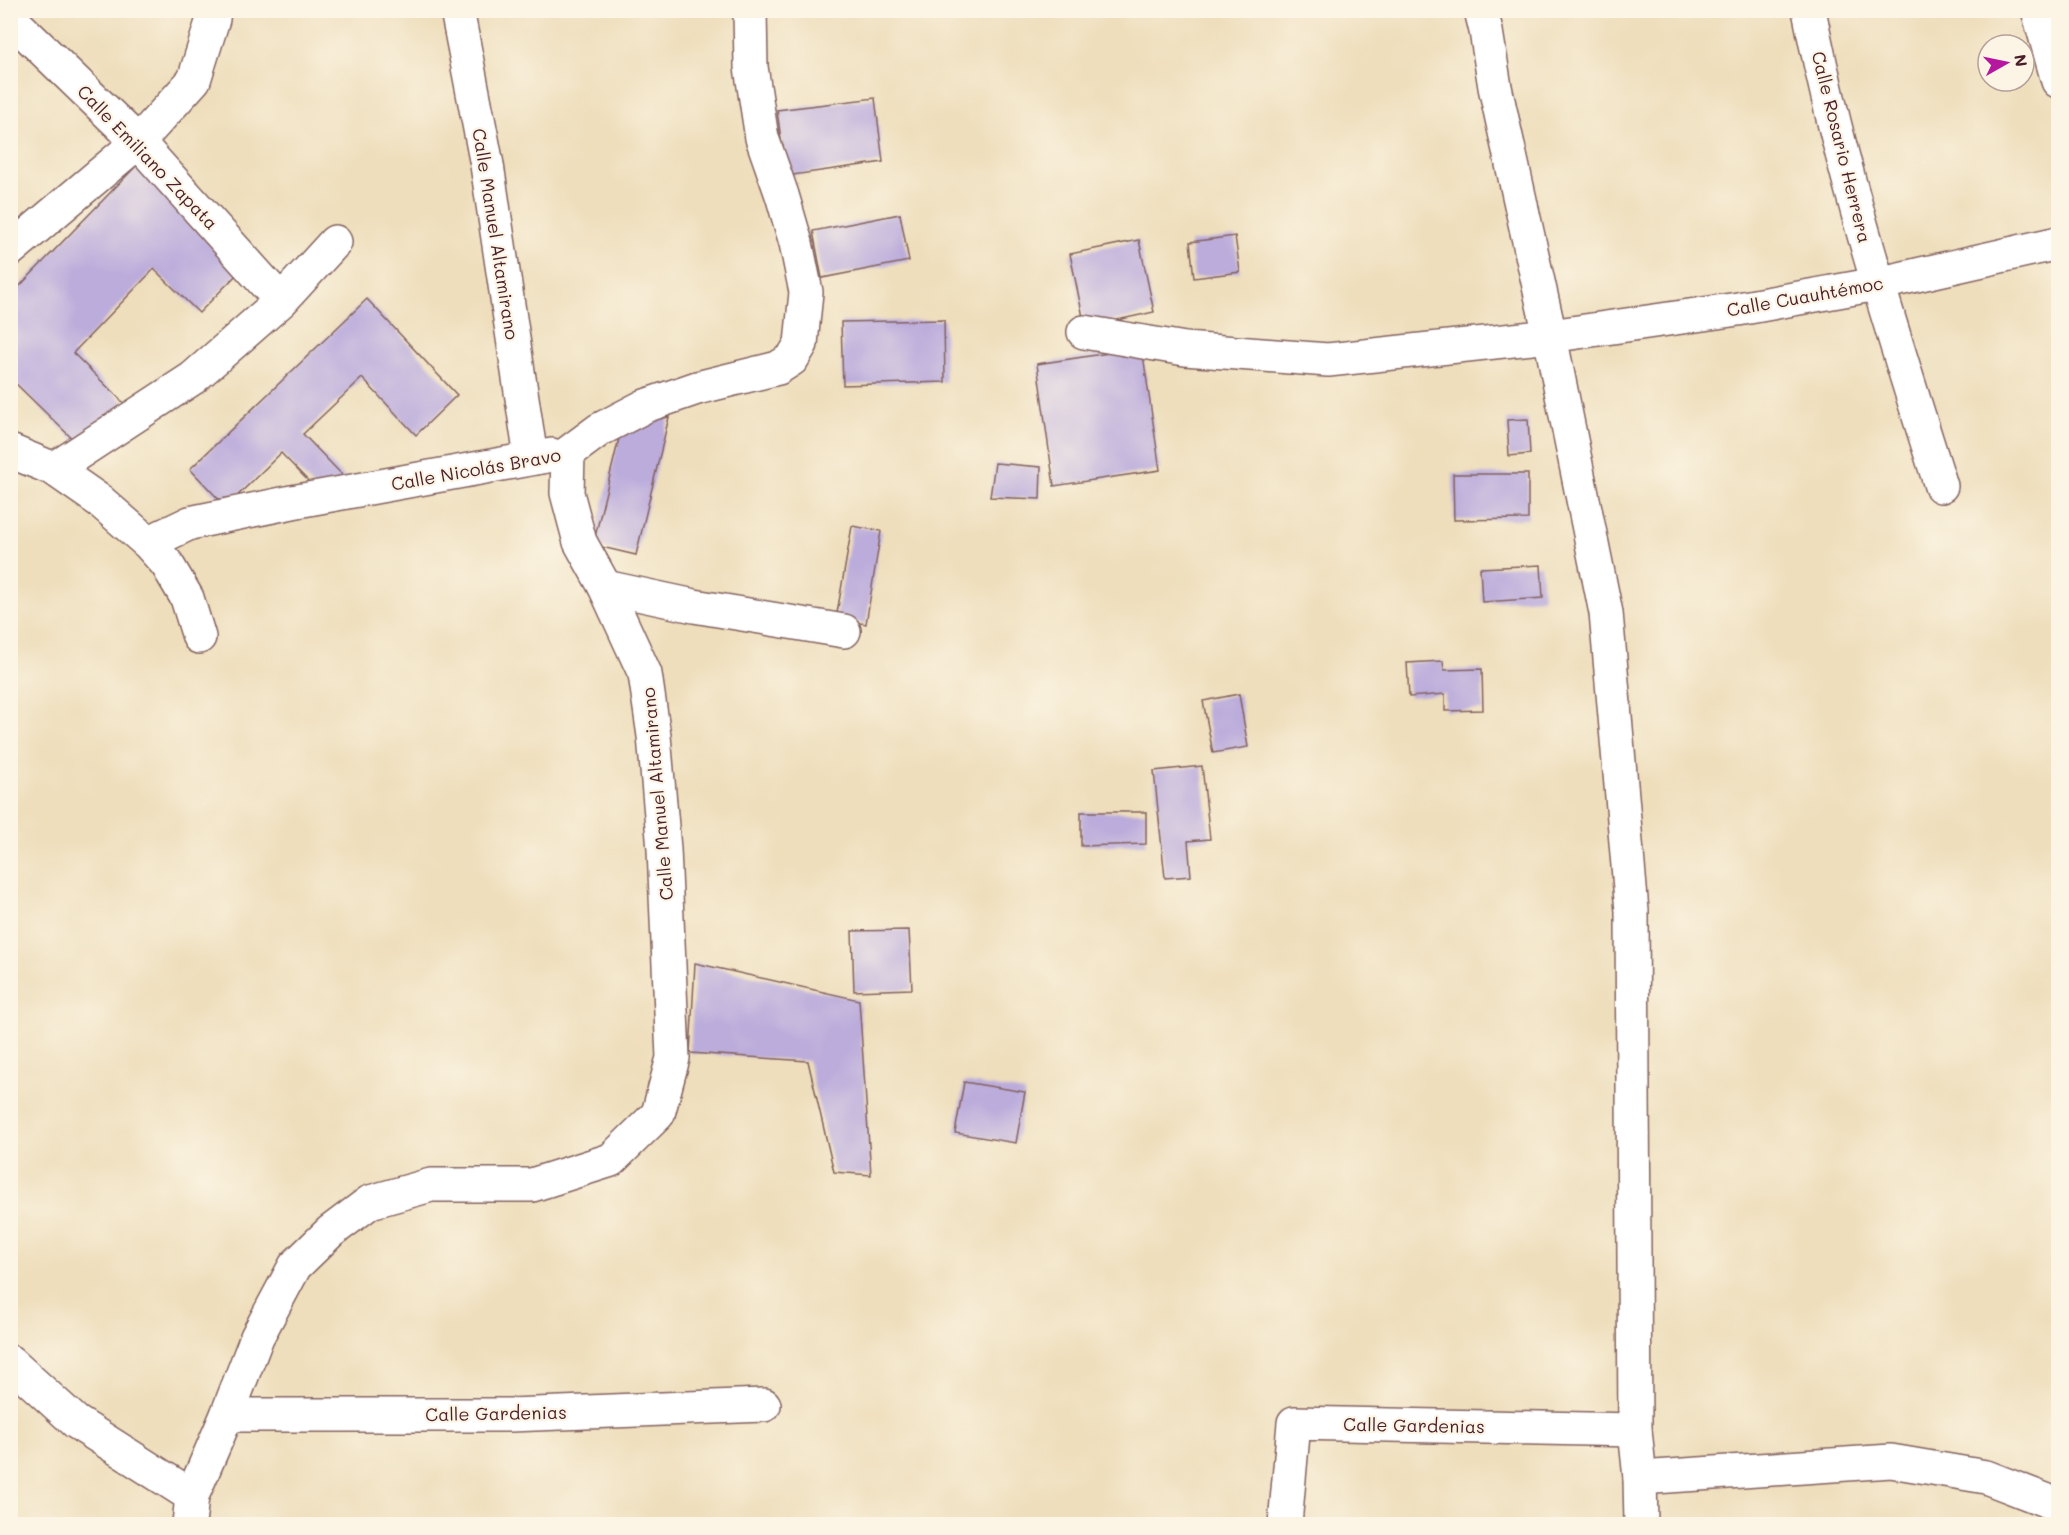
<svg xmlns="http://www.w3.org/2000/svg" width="2069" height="1535" viewBox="0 0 2069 1535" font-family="Mali,sans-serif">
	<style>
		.building { fill: #bbacdb }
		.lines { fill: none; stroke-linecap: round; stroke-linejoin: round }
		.street-casing { stroke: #83625e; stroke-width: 36 }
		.secondary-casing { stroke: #83625e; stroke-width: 36 }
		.street { stroke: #fff; stroke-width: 33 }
		.secondary { stroke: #fff; stroke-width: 33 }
		.labels { text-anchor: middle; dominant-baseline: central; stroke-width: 4.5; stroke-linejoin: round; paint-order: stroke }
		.street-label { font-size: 18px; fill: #4a1f2b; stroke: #fcf5e5 }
	</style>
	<rect width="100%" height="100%" fill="#fcf5e5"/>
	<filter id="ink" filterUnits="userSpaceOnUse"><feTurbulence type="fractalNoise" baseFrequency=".0167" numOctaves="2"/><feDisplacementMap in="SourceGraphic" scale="12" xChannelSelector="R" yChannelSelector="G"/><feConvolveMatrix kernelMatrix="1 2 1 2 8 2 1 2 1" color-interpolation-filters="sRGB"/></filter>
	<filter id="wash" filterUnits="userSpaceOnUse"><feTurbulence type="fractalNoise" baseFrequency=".008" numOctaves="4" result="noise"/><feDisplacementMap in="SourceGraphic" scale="24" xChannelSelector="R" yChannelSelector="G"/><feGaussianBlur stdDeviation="1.35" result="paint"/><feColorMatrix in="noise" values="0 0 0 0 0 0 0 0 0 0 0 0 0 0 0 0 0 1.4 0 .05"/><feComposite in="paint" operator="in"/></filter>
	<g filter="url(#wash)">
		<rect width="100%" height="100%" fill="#eedebc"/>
		<g id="blocks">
			<path class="building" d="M875,98l8,64 -97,14 -9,-66z
				M137,165l106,103 -44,45 -45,-44 -81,84 57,56 -43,44 -77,-75v-82z
				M900,214l9,47 -87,17 -9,-47z
				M1235,236l5,36 -46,6 -4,-36z
				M1139,240l15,72 -69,15 -15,-73z
				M367,299l90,96 -41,40 -54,-57 -59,56 48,50 -33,7 -37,-38 -55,54 -36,-38z
				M944,320l1,62 -102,3 -2,-63z
				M1142,348l18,122 -106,16 -17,-122z
				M669,417l-33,138 -43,-10 29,-119z
				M1528,419l2,35 -21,2 -2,-36z
				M995,463l46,4 -1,32 -50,-2z
				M1453,474h75v45l-74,1z
				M852,526l29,5 -15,93 -30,-5z
				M1541,565l2,33 -61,4 -2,-34z
				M1443,661l1,9 38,-1 1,41 -38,1v-17l-36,3 -2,-34z
				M1239,694l9,53 -35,6 -10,-52z
				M1202,766l8,73 -22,2 3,35 -26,2 -11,-107z
				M1081,812h65v32l-65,2z
				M909,930l3,59 -58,2 -2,-60z
				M695,963l164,37 12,175 -37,-3 -26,-111 -118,-8z
				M964,1082l61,10 -9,51 -61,-10z"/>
		</g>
	</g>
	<g filter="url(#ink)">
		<use href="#blocks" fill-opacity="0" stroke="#83625e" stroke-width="1.5"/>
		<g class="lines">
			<defs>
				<path id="street" d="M457,10l30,155 44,293
					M1809,10c32,162 82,319 132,476
					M10,18l128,124 143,159
					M10,250l128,-108 56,-62 19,-61 1,-9
					M1084,332l101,17 143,11 222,-24 -55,-249 -9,-56 -5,-21
					M10,451l44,18 46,32 48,42 19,21 20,34 12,39
					M54,469l139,-91 88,-77 54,-59
					M148,543l42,-20 102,-21 260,-47
					M605,587l89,19 150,25
					M10,1362l66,60 116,74
					M227,1415h283l254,-10
					M1640,1478l251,-17 95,16 72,28
					M1285,1524l9,-101 341,7"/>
				<path id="secondary" d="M2038,10l20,71
					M189,1524l3,-28 35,-81 30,-78 38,-71 35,-34 40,-30 61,-17h101l79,-25 47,-46 15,-56 -9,-209 -10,-113 -9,-62 -40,-87 -25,-45 -13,-49 1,-40 31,-23 46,-24 52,-18 81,-20 14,-9 9,-15 5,-52 -10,-49 -14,-48 -20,-57 -11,-71 -1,-57
					M1641,1524l-1,-46 -5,-48 -3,-519 -26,-298 -56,-277 188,-27 139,-25 181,-41"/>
			</defs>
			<use href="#street" class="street-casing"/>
			<use href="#secondary" class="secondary-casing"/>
			<use href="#street" class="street"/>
			<use href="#secondary" class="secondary"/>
		</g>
	</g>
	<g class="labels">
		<g class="street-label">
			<text transform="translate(1842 147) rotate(76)">Calle Rosario Herrera</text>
			<text transform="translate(148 157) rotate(46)">Calle Emiliano Zapata</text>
			<text transform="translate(496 234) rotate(81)">Calle Manuel Altamirano</text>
			<text transform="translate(1805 296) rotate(-10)">Calle Cuauhtémoc</text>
			<text transform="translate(476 469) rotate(-10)">Calle Nicolás Bravo</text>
			<text transform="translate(657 794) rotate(-95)">Calle Manuel Altamirano</text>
			<text transform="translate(496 1413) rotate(-1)">Calle Gardenias</text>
			<text transform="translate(1414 1425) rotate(1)">Calle Gardenias</text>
		</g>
	</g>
	<rect width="2069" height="1535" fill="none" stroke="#fcf5e5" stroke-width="36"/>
	<g transform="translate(2006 63) rotate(81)"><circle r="28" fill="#fcf5e5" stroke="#b59f9b" stroke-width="1.5"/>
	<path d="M0-4.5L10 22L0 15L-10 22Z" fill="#b5179e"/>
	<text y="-9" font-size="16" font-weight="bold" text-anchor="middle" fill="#4a1f2b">N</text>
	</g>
</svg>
